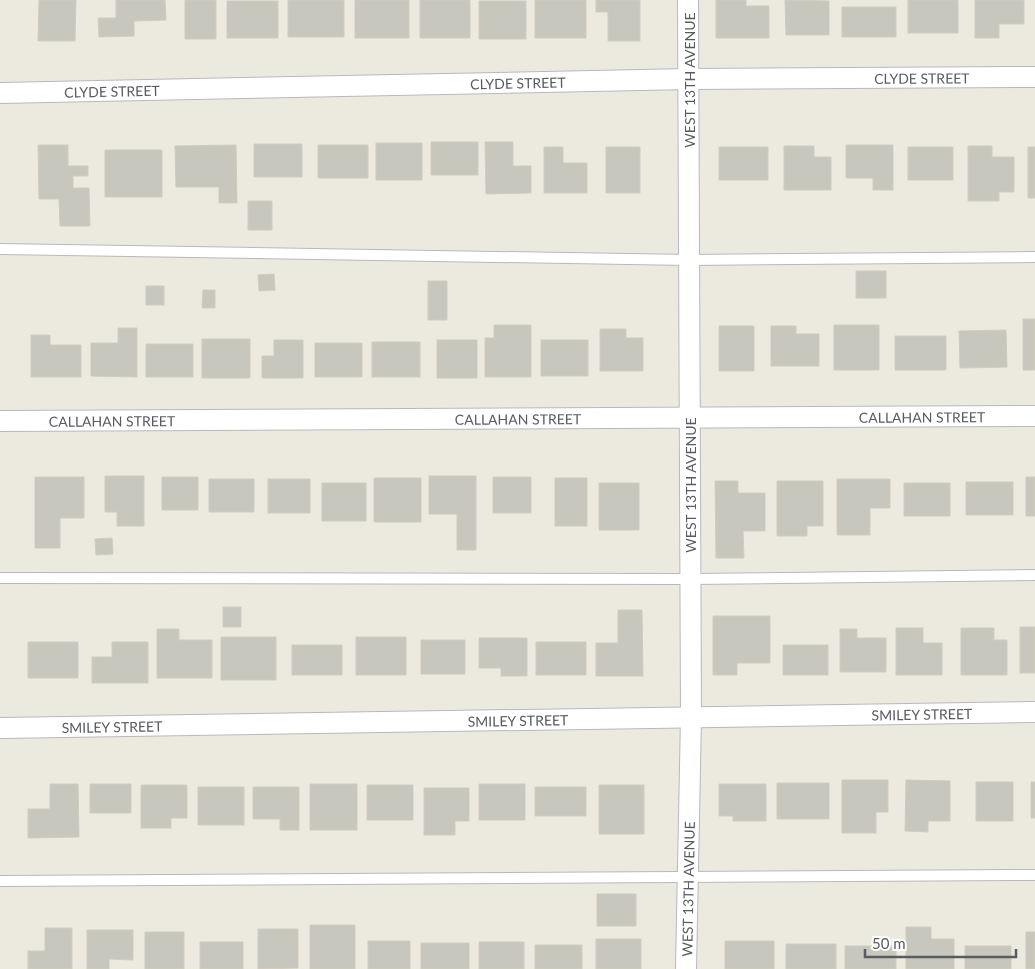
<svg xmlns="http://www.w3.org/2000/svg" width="1035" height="969" viewBox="0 0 1035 969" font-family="Lato,sans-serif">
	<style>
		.building { fill: #c8c7be; stroke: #d0ccbd }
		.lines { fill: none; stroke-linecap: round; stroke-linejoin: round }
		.service-casing { stroke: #b7b9bf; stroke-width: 12 }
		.minor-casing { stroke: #b7b9bf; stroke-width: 22 }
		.service { stroke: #fff; stroke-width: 10 }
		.minor { stroke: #fff; stroke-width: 20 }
		.labels { text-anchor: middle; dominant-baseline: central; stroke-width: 4; stroke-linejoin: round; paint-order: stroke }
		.street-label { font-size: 14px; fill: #585b61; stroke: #fff }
	</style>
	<rect width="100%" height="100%" fill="#eceadf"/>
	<path class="building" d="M39,0h37l-1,41h-37z
		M116,0h49l1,20 -32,1v15l-35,1 -1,-19h18z
		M185,0h31v39h-31z
		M288,0h56v37h-56z
		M355,0h54v38h-54z
		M420,0h50v38h-50z
		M535,0h51v38h-51z
		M596,0h44v41h-32v-29h-12z
		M716,0h30v6h23v32h-53z
		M785,0l44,1v34h-43z
		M908,0h50v33h-50z
		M975,0h49v24h-25v14h-24z
		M227,1h51v37h-51z
		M479,1h47v38h-47z
		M842,7h54v30h-54z
		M431,142h47v33h-47z
		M485,142h28v24h18v27l-45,1z
		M376,143h46v37h-46z
		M254,144h48v33h-48z
		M38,145h30v21h20v10h-15v12h16l1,38h-30l-1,-27h-20z
		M236,145l1,58h-18v-16h-43l-1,-41z
		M318,145h50v33h-50z
		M846,145h47v45h-20v-12h-27z
		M784,146h30v11h17v33h-47z
		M968,146h24v11h22v35h-15v9h-31z
		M544,147h19v16h24v30h-43z
		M606,147h34v46h-34z
		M719,147h49v33h-49z
		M908,147h45v33h-45z
		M1028,147h7v51h-7z
		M105,150h57v47h-57z
		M248,201h24v29h-24z
		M856,271h30v27h-30z
		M274,274l1,16 -16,1 -1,-16z
		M428,281h19v39h-19z
		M146,286h18v19h-18z
		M203,290h12v18h-13z
		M1023,319h12v51h-12z
		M494,325h37v52h-46v-39h9z
		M834,325h45v45h-45z
		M719,326h35v45h-35z
		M771,326h25v8h23v32h-48z
		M118,328h19v49l-46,-1v-33h27z
		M600,329h26v9h17v33h-43z
		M1006,330l1,37 -47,1 -1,-37z
		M31,335h19v10h31v32h-50z
		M895,336h51v34h-51z
		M202,339h48v39h-48z
		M274,340h29v38h-41v-22h12z
		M437,340h40v38h-40z
		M541,340h47v36h-47z
		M372,342h48v35h-48z
		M315,343h47v34h-47z
		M146,344h47v33h-47z
		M105,476h39v50h-27v-14h-12z
		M429,476h47v74h-19v-36h-28z
		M35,477h49v41h-24v30h-25z
		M162,477h36v33h-36z
		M493,477h38v36h-38z
		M1026,477h9v39h-9z
		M374,478h47v44h-47z
		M555,478h32v48h-32z
		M209,479h45v33h-45z
		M268,479h42v34h-42z
		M837,479h53v29h-20v27h-33z
		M715,481h23v12h27v38h-22l1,27h-28z
		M777,481h46v45h-16v10h-30z
		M966,482h47v33h-47z
		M322,483h44v38h-44z
		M599,483h40v47h-40z
		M904,483h46v33h-46z
		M112,538l1,16 -17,1 -1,-16z
		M223,607h18v20h-18z
		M618,610h24l1,66h-47v-33h22z
		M713,616h57v47h-33v12h-24z
		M1020,627h15v46h-15z
		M896,628h27v15h19v32h-46z
		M961,628h33v12h13v35h-46z
		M157,629h22v11h33v38h-55z
		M840,629h17v9h29v34h-46z
		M221,637h55v43h-55z
		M356,637h50v38h-50z
		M479,638h48v38h-26v-8h-22z
		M421,640h44v34h-44z
		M28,642h50v36h-50z
		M112,642h36v41h-56v-26h20z
		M536,642h50v33h-50z
		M292,645h50v30h-50z
		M783,645h45v30h-45z
		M842,780h46v32h-12v21h-34z
		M906,780l44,1v40h-22v11l-23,-1z
		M976,782h37v39h-37z
		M1031,782h4v36h-4z
		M777,783h52v36h-52z
		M50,784h28l1,53 -51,1v-29h22z
		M90,784h41v29h-41z
		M310,784h47v46h-47z
		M479,784h46v36h-46z
		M719,784h47v37h-33v-5h-14z
		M141,785h46v33h-16v10h-30z
		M367,785h46v35h-46z
		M599,785h45v49h-45z
		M198,787h46v38h-46z
		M253,787h46v43h-19v-11h-27z
		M535,787h51v29h-51z
		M424,788h45v33h-14v14h-31z
		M597,894h39v32h-39z
		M310,925h45v44h-45z
		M906,927h25v12h23v30h-48z
		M45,928h27v41h-44v-18h17z
		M258,929h40v39l-40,1z
		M87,930h46v30l-24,-1v10h-22z
		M145,932h39v37h-39z
		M1026,932h9v37h-9z
		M596,939h45v30h-45z
		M368,941h42v28h-42z
		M725,941h49v28h-49z
		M200,942h43v27h-43z
		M479,942h45v27h-45z
		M421,943h48v26h-48z
		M786,944h50v25h-50z
		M535,945h47v24h-47z
		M845,946h51v23h-51z
		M965,946h46v23h-46z"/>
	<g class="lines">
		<defs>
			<path id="service" d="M0,249l689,11 346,-3
				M0,578l690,1 345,-4
				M0,881l1035,-6"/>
			<g id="minor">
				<path id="s1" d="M0,93l689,-14 346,-2"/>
				<path id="s2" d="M0,421l1035,-5"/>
				<path id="s3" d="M0,728l1035,-16"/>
				<path id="s4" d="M686,969l5,-252 -3,-717"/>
			</g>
		</defs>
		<use href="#service" class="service-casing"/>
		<use href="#minor" class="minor-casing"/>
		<use href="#service" class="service"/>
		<use href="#minor" class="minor"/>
	</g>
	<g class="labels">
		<g class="street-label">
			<text stroke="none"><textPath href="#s1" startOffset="922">CLYDE STREET</textPath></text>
			<text transform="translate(689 80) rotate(-90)">WEST 13TH AVENUE</text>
			<text stroke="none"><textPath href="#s1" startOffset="518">CLYDE STREET</textPath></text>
			<text stroke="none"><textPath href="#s1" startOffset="112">CLYDE STREET</textPath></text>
			<text stroke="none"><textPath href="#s2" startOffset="922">CALLAHAN STREET</textPath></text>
			<text stroke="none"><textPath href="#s2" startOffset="518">CALLAHAN STREET</textPath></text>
			<text stroke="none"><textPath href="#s2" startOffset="112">CALLAHAN STREET</textPath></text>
			<text transform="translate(690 485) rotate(-90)">WEST 13TH AVENUE</text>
			<text stroke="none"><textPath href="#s3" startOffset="922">SMILEY STREET</textPath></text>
			<text stroke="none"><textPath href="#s3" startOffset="518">SMILEY STREET</textPath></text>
			<text stroke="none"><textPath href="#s3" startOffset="112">SMILEY STREET</textPath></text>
			<text stroke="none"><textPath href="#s4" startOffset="80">WEST 13TH AVENUE</textPath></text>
		</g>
	</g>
	<path d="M865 949v8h151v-8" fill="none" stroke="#585b61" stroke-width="2.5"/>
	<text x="872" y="949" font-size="15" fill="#585b61" stroke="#ffffff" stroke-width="4" paint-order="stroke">50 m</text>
</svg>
